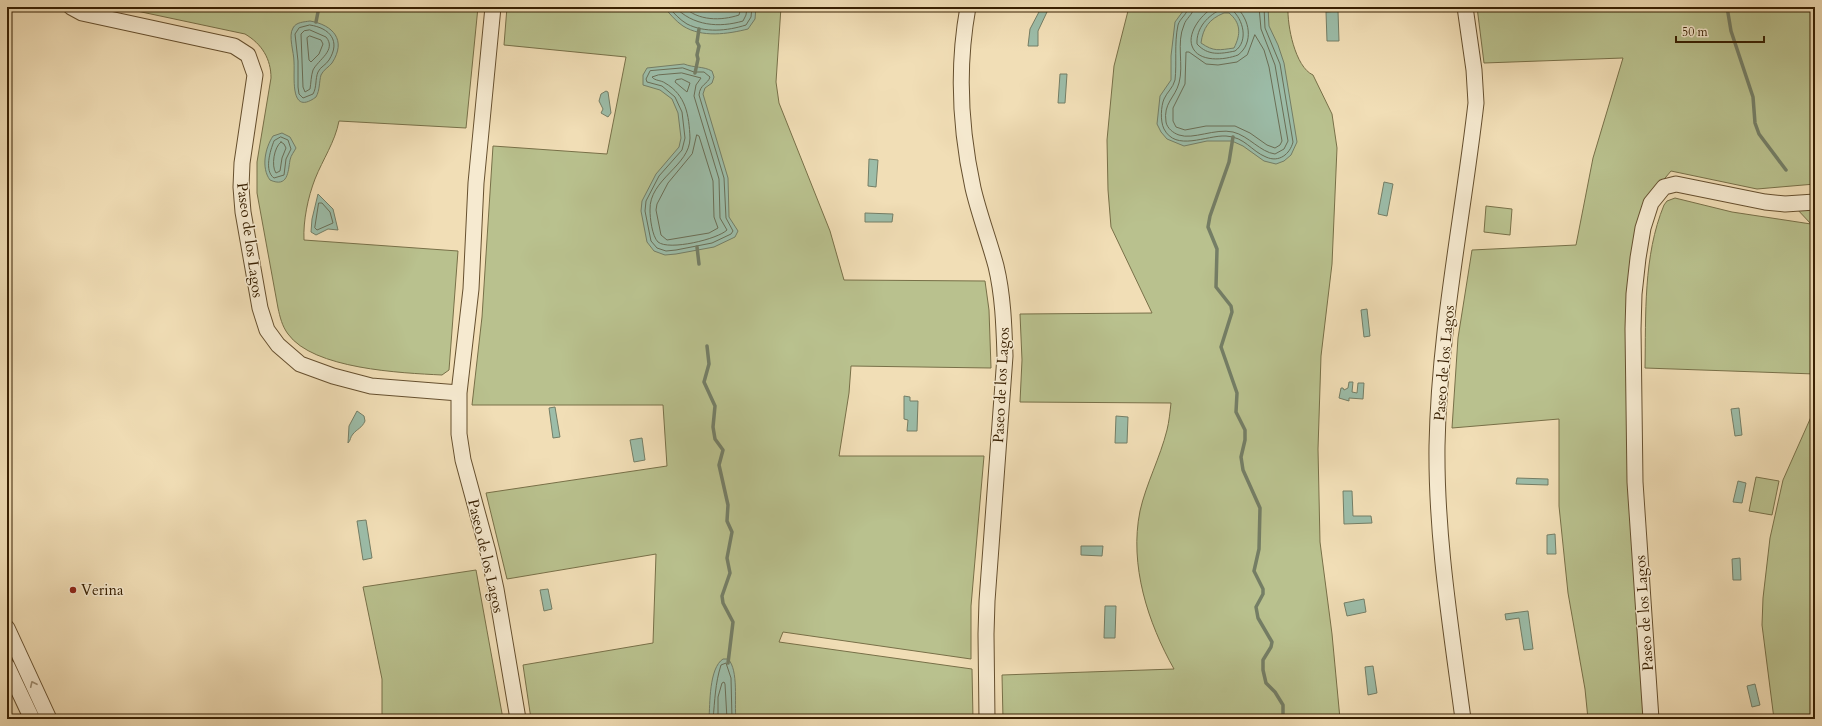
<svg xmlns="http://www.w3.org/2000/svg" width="1822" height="726" viewBox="0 0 1822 726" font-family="Cardo,serif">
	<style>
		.green { fill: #b9c18e; stroke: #787048 }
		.water { fill: #9cbda9; stroke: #747e66; fill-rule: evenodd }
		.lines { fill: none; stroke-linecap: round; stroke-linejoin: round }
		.shore { stroke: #6a6e56; stroke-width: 1 }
		.stream { stroke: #747e66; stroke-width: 3.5 }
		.minor-casing { stroke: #66502f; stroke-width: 17 }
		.minor { stroke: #f6ead0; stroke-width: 15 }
		.oneway { stroke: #a08f73 }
		.poi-dot { fill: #8f2418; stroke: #f6ead0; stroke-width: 1.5 }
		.labels { text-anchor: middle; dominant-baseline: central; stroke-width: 3; stroke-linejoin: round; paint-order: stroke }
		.street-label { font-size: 15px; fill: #382002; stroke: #f6ead0 }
		.poi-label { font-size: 15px; fill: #382002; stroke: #f6ead0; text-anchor: start }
	</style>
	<rect width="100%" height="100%" fill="#f1deb6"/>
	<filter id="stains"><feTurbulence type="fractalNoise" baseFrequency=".005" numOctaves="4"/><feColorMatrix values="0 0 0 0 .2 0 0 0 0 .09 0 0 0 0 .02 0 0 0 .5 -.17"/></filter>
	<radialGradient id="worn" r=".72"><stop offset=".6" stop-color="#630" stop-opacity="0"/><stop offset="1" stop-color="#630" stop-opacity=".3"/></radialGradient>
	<path class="green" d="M118,7h360l-12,121 -127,-7c-4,21 -16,38 -24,58 -7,18 -12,42 -11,61l154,11 -9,119 -7,5c-41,-2 -129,-6 -154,-41 -6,-8 -8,-17 -10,-26l-21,-115v-31l14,-84c0,-19 -9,-34 -26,-44z
		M507,7h274l-5,75 3,21 51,128 14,49 141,1 4,29 2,58 -140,-2 -2,27 -10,63h145l-13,150v53l-188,-27 -4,10 193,27 1,50h-442l-8,-54 130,-22 3,-89 -149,25 -21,-86 181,-27 -4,-61h-191l10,-88 11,-171 114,8 19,-97 -122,-12z
		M1129,7h159c-1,18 7,60 25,68l19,39 5,34 -5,116 -11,92 -3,93 2,93 12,92 8,85h-337l-1,-44 172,-6c-26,-46 -45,-104 -34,-158 6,-27 20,-53 27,-81 2,-8 3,-18 4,-27l-151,-1 2,-42 -2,-46 132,-1 -41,-86 -3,-37 -1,-50 7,-74z
		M1477,7h338v177l-58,5 -86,-18 -16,19 -21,65 15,464h-61l-3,-30 -17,-96 -9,-87v-87l-107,9 6,-90 14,-88 104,-5 17,-87 30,-100 -139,5z
		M1675,198l57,14 79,12 -15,-16 19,-1v167l-170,-6c1,-53 -2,-112 19,-163l3,-4z
		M1486,206l26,3 -2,26 -26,-3z
		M1815,408v311h-41l-12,-94 1,-27 7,-60 13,-58z
		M1756,477l23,4 -7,34 -23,-4z
		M476,570l27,149h-121v-40l-19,-92z"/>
	<path class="water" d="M663,7h93l-1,12 -7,10c-20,5 -46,9 -65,-3 -8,-5 -13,-13 -20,-19z
		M1186,7h82l1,19 9,19 6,18 13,79 -6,13 -7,6 -8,3 -12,-3 -21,-15 -11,-5h-25l-23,5 -17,-7 -6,-7 -4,-8 3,-28 11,-16v-24l4,-34zM1224,13h5c12,10 12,21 5,35 -15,2 -20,4 -33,-5 2,-15 8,-24 23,-30z
		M1040,10l7,2 -9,19v15h-10l2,-17z
		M1338,11l1,30h-12l-1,-29z
		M310,21c23,4 37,19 22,42 -3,4 -9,7 -11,12 -2,7 -1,15 -5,22 -27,20 -21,-21 -22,-35 0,-10 -6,-26 -1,-34 3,-6 11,-6 17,-7z
		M684,64c10,4 19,2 28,7l2,6 -2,6 -7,5 -2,6 25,84 1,39 9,14 -3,6 -21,10 -38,7 -11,1 -11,-4 -7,-9 -6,-31 1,-10 14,-27 23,-27 2,-9 -3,-25 -6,-14 -12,-9 -17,-5v-10l4,-7z
		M1060,74h7l-2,29h-7z
		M606,91l2,1 3,21 -3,4 -7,-4 2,-4 -4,-8 2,-7z
		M282,133l8,4 6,11c-2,4 -5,7 -6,12 -2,12 -2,28 -20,20 -9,-12 -5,-32 3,-44z
		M869,159l9,1 -2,27 -8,-1z
		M1384,182l9,2 -6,32 -9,-2z
		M318,194l15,15 5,21 -10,-1 -12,6 -5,-3 1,-13z
		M865,213l28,1 -1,8h-27z
		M1367,309l3,27 -6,1 -3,-27z
		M1349,382h4l-1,10 5,1 1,-10h6l-1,16 -14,-1v3l-10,-3 2,-10h2l1,2 4,-2z
		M904,396l6,1v4h8l-1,30h-10l1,-11 -4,-1z
		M555,407l5,30 -7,1 -4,-30z
		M1739,408l3,27 -7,1 -4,-27z
		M357,411l7,5 1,5c-3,7 -8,8 -12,13 -3,3 -2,6 -5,9l1,-17z
		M1116,416l12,1 -1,26h-12z
		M642,438l3,22 -11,2 -4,-22z
		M1517,478l31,1v6l-32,-1z
		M1738,481l8,2 -4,20 -9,-1z
		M1343,491h9l1,25h18l1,7 -28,1z
		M366,520l6,38 -9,2 -6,-39z
		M1555,534l1,20h-9v-19z
		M1081,546h22l-1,10 -21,-1z
		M1740,558l1,22h-8l-1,-21z
		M548,589l4,20 -8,2 -4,-21z
		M1364,599l2,13 -19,4 -3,-13z
		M1105,606h11l-1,32h-11z
		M1528,611l5,38 -9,1 -5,-32 -13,2 -1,-6z
		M723,659h5c11,11 6,44 8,60h-27c1,-15 0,-51 14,-60z
		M1373,666l4,27 -9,2 -3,-28z
		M1755,684l5,21 -8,2 -5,-21z"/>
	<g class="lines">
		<path class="shore" d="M668,7c6,6 12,13 19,17 18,9 40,7 59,1l5,-8 1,-10
			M675,7c18,19 44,21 68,14l3,-6 1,-8
			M684,7c14,14 37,14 55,8l2,-8
			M1188,7c0,7 -8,11 -10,18 -4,19 -1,38 -3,55 -2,8 -8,12 -11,19 -3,7 -4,22 0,30 12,23 42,6 62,7 19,1 25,15 40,21 13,6 24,-3 27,-15l-13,-78 -15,-36 -1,-21
			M1194,7c-1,8 -8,11 -10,18 -8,18 0,40 -5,58 -4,15 -16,20 -13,39 1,6 7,11 13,13 14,5 36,-7 54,-3 16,4 27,20 42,22l9,-5 4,-8 -13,-76 -14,-36 -2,-22
			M1215,7c-12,5 -28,25 -23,39 6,17 33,14 46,9 16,-12 12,-36 -2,-48
			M1222,9l10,1c11,9 17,31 3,41 -15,3 -27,5 -38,-7 -1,-16 11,-29 25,-35z
			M310,25c20,3 31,16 19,35 -3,5 -9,7 -11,12 -3,7 -1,15 -5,22l-10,4 -4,-4 -1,-7v-26l-3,-27 4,-6z
			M310,30l16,7c11,13 -8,23 -13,33 -2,6 -2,13 -3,19l-5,3 -2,-5 -2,-53 3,-3z
			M1255,35l9,15 5,17 13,74 -2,4 -5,3 -8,-3 -17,-12 -15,-7h-29l-21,4 -9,-3 -3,-6v-13l12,-24 1,-32h3l17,12 12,1 19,-3 10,-7z
			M310,36l11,4 2,4 -4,10 -8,8 -2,-2 -2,-22z
			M683,68l11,4h10l6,5c-2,7 -10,7 -11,18l25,83 2,40 7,13 -2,3 -19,9 -36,7 -10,1 -9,-3 -6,-7 -6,-30 1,-10 13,-25 23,-26 3,-12 -3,-26 -7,-15 -13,-11 -15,-4 -1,-3 4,-8z
			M682,73l19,5 -5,7 -2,11 25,83 1,39 7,12c-9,9 -58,21 -69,12 -6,-6 -8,-24 -8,-32 -1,-31 40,-44 40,-72 -1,-23 -4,-43 -25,-55 -4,-3 -10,-2 -13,-6l6,-2z
			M682,79l8,4 -3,9 -12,-10 1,-2z
			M697,135l2,1 14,45 1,36 4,11 -9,5 -42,7 -6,-5 -5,-25 1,-6 11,-21 24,-29z
			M281,137l7,3 3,9 -5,10 -2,16 -10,3c-10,-7 -4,-27 0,-37z
			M281,142l3,2 2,4 -4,10 -2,13 -4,2c-5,-7 -2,-26 5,-31z
			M319,203h3l8,9 3,11 -16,7 -2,-2z
			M713,719c2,-19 2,-35 8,-54l5,-2 5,15 1,41
			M718,719v-22l4,-14 2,-1 1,2 2,35"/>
		<path class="stream" d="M1727,7l4,24 22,66 2,26 4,11 27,36
			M316,22l3,-15
			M695,73l3,-14 -1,-4 2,-9 -2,-4 2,-13
			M1233,137l-4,25 -19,54 -2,11 9,22 -1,38 15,19 1,6 -11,35 16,46 -1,19 9,18v10l-4,17 2,13 17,38 -1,41 -5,22 9,18v5l-7,13 2,11 14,24 -1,5 -8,13v10l3,13 9,9 8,13v14
			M697,247l2,17
			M707,346l2,18 -5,18 11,24 -2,21 2,12 8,11 -4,15 9,40 -1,16 5,11 -5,26 3,15 -8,23 1,7 10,19 -5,41"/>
		<defs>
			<path id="minor" d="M71,7l11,6 152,33 14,9 7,20 -13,88 -1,24 2,25 17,96 7,22 11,15 22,19 33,12 38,10 88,7
				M493,7l-17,176 -5,106 -12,104v41l4,26 25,92 8,37 22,130
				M968,7c-11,60 -8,121 5,181 6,26 16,52 23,78 7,29 8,60 9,90l-18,245 -1,33 1,85
				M7,628l42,91
				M7,666l25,53
				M1463,719c-12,-91 -27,-181 -26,-273 2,-115 26,-229 39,-343l-2,-33 -9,-63
				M1651,719l-16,-237 -2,-153 1,-35 4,-36 5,-30 8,-25 13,-16 12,-3 89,18 20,2 30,-2"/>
		</defs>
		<use href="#minor" class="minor-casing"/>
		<use href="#minor" class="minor"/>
	</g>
	<defs><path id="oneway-chevron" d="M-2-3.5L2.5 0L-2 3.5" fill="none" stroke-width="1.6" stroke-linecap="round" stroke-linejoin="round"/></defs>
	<use class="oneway" href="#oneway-chevron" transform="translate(33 684) rotate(-115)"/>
	<circle class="poi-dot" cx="73" cy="590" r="4"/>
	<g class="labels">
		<g class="street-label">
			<text transform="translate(250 240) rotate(82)">Paseo de los Lagos</text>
			<text transform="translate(1444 363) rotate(-85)">Paseo de los Lagos</text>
			<text transform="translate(1001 385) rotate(-87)">Paseo de los Lagos</text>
			<text transform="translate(486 556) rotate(77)">Paseo de los Lagos</text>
			<text transform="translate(1644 613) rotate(-94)">Paseo de los Lagos</text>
		</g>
		<g class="poi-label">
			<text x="81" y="590">Verina</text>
		</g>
	</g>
	<rect width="1822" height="726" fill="none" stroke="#f1deb6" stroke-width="24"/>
	<rect x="8" y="8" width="1806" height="710" fill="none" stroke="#382002" stroke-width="2"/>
	<rect x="12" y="12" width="1798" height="702" fill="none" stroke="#382002"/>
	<path d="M1676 36v6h88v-6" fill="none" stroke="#382002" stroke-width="2"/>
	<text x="1682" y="36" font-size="12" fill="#382002" stroke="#f6ead0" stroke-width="3" paint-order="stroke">50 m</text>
	<rect width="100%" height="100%" filter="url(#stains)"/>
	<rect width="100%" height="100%" fill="url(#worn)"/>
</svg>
